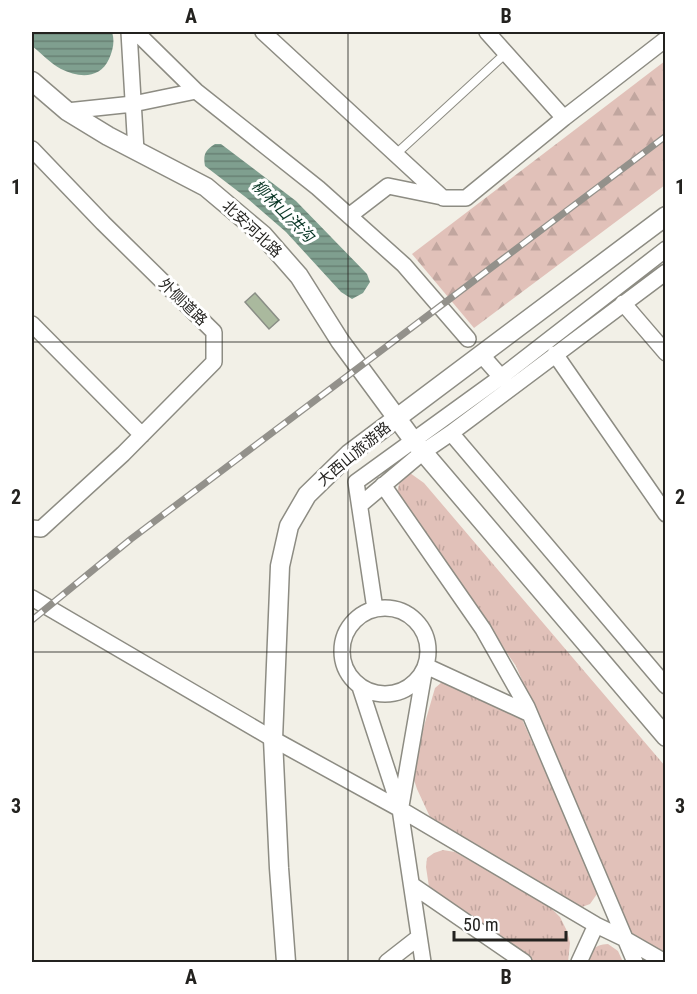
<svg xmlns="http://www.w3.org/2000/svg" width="697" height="994" viewBox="0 0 697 994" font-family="'Roboto Condensed','Noto Sans SC',sans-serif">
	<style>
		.grass { fill: url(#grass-tufts) }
		.forest { fill: url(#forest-firs) }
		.water { fill: url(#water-rules) }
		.building { fill: #aab99e; stroke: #8a8e86; stroke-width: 1.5 }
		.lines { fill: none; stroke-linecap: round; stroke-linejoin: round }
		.service-casing { stroke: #8d8c83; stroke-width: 10 }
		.minor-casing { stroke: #8d8c83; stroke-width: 18 }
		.tertiary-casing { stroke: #8d8c83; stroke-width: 21 }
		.service { stroke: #fff; stroke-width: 8 }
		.minor { stroke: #fff; stroke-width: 15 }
		.tertiary { stroke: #fff; stroke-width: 18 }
		.rail-casing { stroke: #93918b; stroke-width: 7 }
		.rail { stroke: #fff; stroke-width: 4.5; stroke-dasharray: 14; stroke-linecap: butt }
		.grid { fill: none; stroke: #23221f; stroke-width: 1.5; stroke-opacity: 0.55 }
		.labels { text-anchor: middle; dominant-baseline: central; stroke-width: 6; stroke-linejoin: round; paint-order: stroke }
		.street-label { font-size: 15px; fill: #23221f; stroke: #fff }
		.water-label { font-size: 16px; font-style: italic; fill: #093625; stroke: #fff }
		.neatline { fill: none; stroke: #23221f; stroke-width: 2 }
		.grid-label { font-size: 20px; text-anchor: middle; font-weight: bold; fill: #23221f }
	</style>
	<defs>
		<pattern id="grass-tufts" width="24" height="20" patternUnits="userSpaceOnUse" patternTransform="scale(1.5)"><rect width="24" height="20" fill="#e1c1b9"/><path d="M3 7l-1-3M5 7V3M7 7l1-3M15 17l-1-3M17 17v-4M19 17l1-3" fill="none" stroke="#c1a69f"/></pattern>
		<pattern id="forest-firs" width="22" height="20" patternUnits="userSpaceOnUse" patternTransform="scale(1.5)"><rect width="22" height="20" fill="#e1c1b9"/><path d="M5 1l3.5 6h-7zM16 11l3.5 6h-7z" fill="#c1a69f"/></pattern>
		<pattern id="water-rules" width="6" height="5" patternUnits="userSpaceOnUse" patternTransform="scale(1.5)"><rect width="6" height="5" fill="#7f9f8f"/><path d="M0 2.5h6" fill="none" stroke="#688174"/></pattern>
	</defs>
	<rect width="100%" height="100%" fill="#f2f0e7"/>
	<path class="grass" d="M410,473l14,10 241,283v188l-37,-22 -112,-266 -118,-171c-1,-8 2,-14 6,-21z
		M442,682l72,30 7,5 74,167 2,10 -7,10 -8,3 -152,-90 -13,-28 -6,-18 24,-83z
		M443,850l12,2 92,52 13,13 7,14 3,12 -2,19h-33l-106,-75 -3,-20 1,-9 7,-5z
		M608,944l10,7 5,11h-34c3,-12 4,-17 19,-18z"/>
	<path class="forest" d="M665,61v124l-191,143 -62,-74z"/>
	<path class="water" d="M32,32h80c3,9 1,18 -3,27 -9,20 -30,19 -48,10 -10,-5 -20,-16 -29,-23z
		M215,144h6l75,57 71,73 3,8 -7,11 -11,6 -11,-7 -55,-60 -38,-33 -43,-33c-2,-11 0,-16 10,-22z"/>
	<path class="building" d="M255,293l24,27 -10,9 -24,-27z"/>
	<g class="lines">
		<defs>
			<path id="service" d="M396,154l110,-101"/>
			<path id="minor" d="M129,32l7,119
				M136,32l60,59 122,97 86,77 64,74
				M263,32l180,166h23l98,-80 102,-79
				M487,32l77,86
				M67,111l66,-7 63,-13
				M32,149l71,74 111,109v30l-91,92 -82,75 -9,-1
				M349,216l39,-30 54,11
				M623,303l43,50
				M32,324l110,111
				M555,354l111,160
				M486,360l15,17
				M451,433l215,253
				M383,485l100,144 44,78 108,255
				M360,505l63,-53 28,-19 215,-161
				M32,598l241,141 127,70 196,116 29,14 40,23
				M342 651a43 43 0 1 1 86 0a43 43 0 1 1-86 0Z
				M375,609l-19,-127 145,-105 165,-128
				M426,666l104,48
				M360,687l40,122 23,153
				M401,806l23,-133
				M412,885l112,77
				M387,962l32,-25
				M579,962l17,-37"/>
			<path id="tertiary" d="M32,81l35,30 41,25 98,51 57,48 36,41 41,65 73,99 253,297
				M286,962l-7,-94 -6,-129 7,-173 9,-40 18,-31 42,-41 317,-238"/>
		</defs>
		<use href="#service" class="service-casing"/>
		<use href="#minor" class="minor-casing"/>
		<use href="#tertiary" class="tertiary-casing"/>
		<use href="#service" class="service"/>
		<use href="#minor" class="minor"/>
		<use href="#tertiary" class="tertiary"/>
		<defs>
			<path id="rail" d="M32,620l99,-81 535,-403"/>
		</defs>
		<use href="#rail" class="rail-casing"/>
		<use href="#rail" class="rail"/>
	</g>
	<path class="grid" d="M348,32v930M32,342h634M32,652h634"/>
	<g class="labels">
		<g class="street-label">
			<text transform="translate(252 229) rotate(43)">北安河北路</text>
			<text transform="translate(183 302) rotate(44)">外侧道路</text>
			<text transform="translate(354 454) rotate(-40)">大西山旅游路</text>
		</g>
		<g class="water-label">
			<text transform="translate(283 211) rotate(45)">柳林山洪沟</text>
		</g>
	</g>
	<rect width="697" height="994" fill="none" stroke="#ffffff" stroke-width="66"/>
	<path d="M454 931v9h112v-9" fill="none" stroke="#23221f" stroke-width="3"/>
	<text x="463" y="931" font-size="18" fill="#23221f" stroke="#ffffff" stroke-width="4.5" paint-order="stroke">50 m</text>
	<rect x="33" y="33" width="631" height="928" class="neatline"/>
	<g class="grid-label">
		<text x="191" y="23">A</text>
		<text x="506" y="23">B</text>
		<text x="16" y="194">1</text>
		<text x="680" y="194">1</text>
		<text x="16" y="504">2</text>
		<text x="680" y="504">2</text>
		<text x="16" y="813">3</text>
		<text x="680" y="813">3</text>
		<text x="191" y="984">A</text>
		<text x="506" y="984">B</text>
	</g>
</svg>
